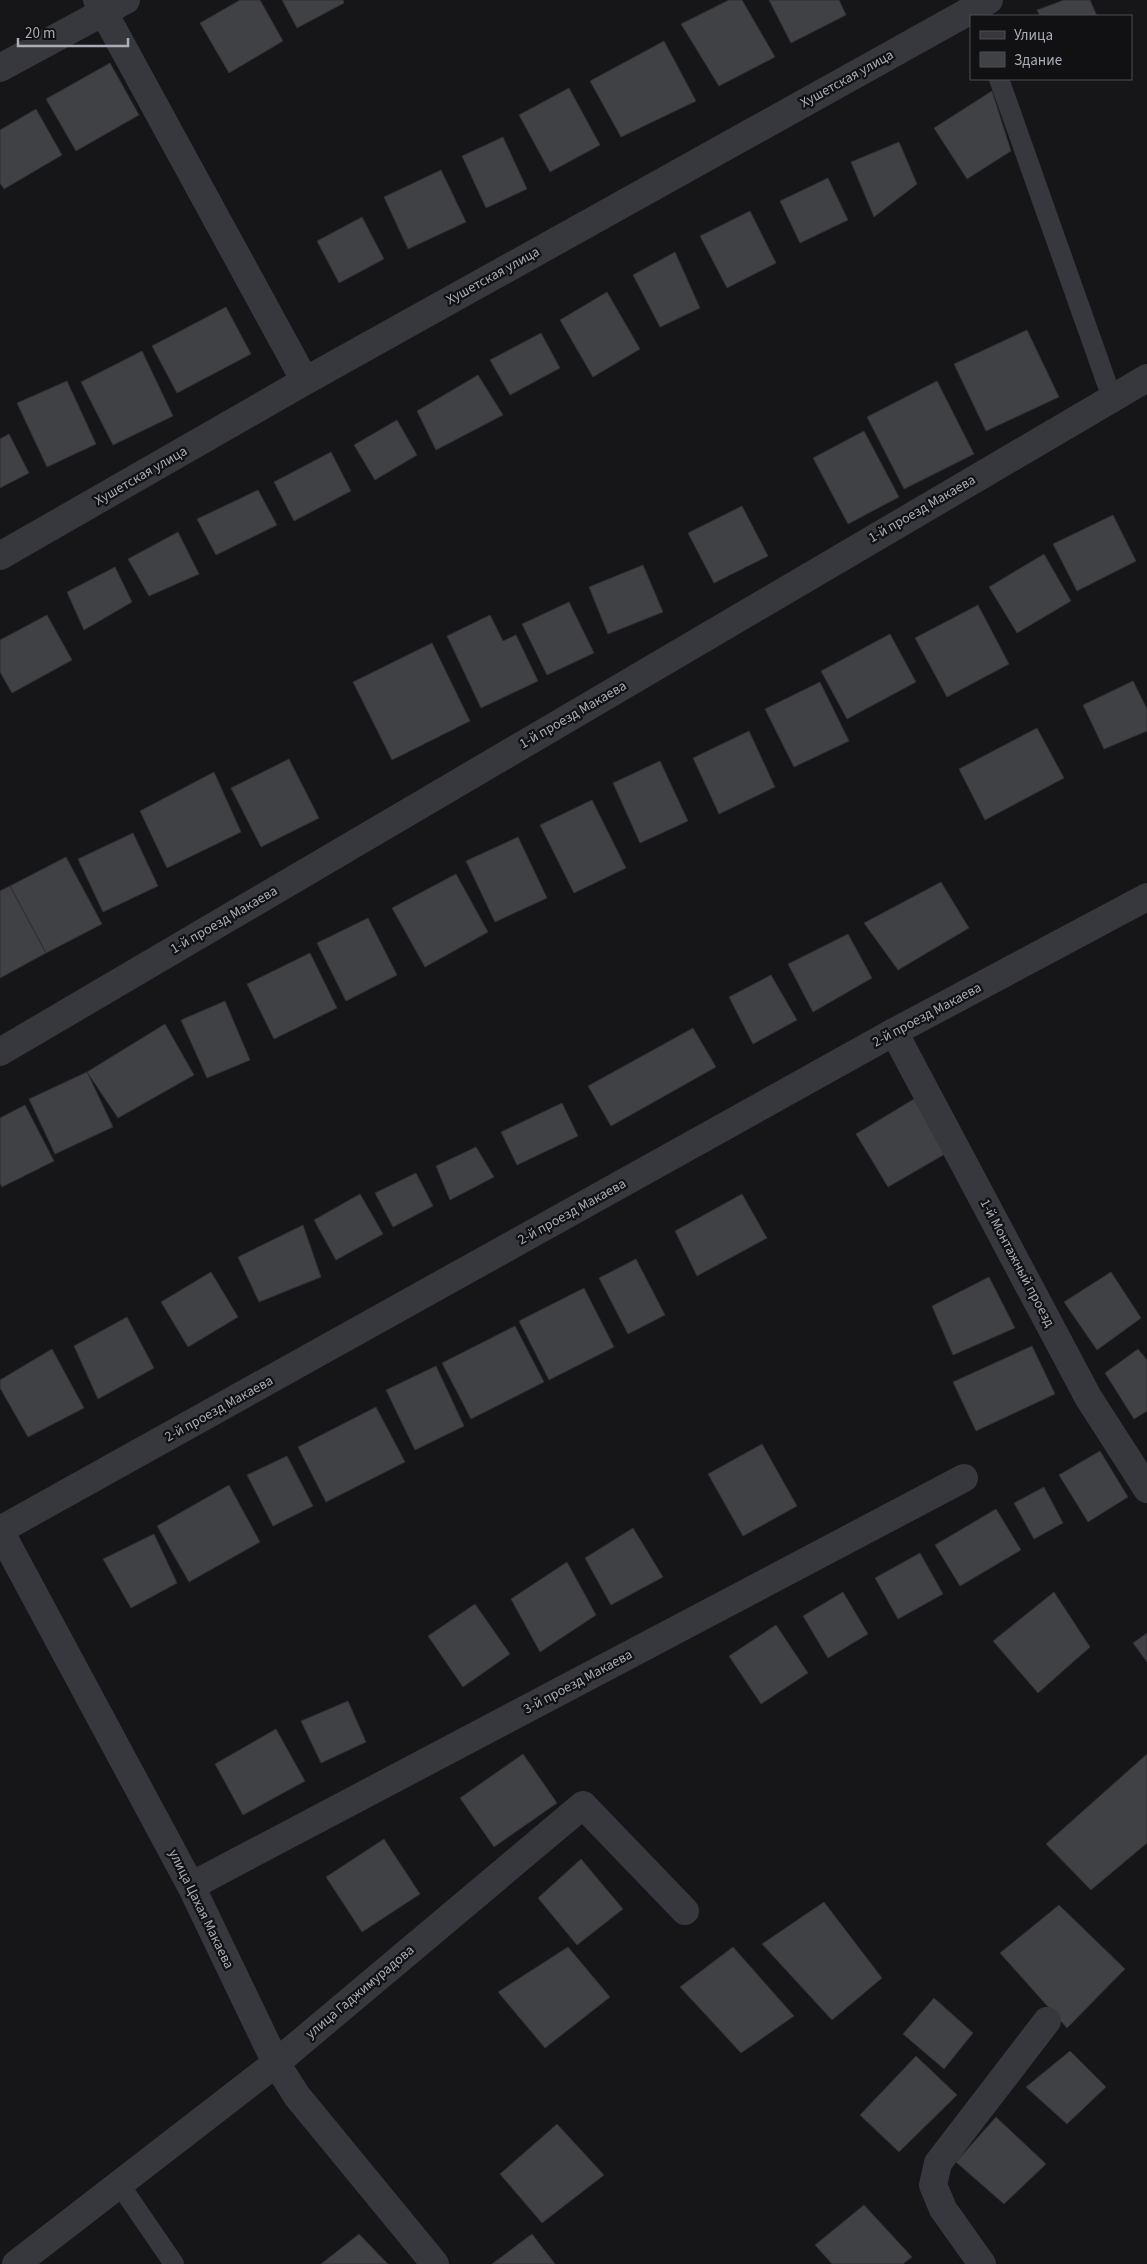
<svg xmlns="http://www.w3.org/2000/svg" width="1147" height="2264" viewBox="0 0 1147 2264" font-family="'Source Sans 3',sans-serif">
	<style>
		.building { fill: #404145; stroke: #303034 }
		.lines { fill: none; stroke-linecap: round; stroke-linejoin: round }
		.lane { stroke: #37383d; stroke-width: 20 }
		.street { stroke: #37383d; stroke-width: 28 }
		.labels { text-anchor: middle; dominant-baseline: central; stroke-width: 4.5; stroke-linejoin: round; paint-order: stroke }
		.street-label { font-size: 14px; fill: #a8adb8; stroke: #111113 }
	</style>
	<rect width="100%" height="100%" fill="#161618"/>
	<path class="building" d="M240,0h20l23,41 -54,32 -29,-50z
		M282,0h61l1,3 -47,25z
		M729,0h13l33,57 -56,29 -38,-62z
		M769,0h70l7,15 -55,28z
		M1064,0h26l7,16h-57l-3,-6z
		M664,41l32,60 -75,36 -31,-56z
		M110,63l29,52 -63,36 -30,-52z
		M569,88l31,57 -50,27 -31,-57z
		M992,91l19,60 -44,28 -33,-51z
		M36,109l26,46 -58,34 -4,-6v-53z
		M503,137l24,52 -41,19 -24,-52z
		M899,142l18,42 -43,33 -23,-55z
		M441,170l25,52 -58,27 -24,-52z
		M828,178l20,42 -48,23 -20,-42z
		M750,211l26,52 -49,25 -27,-52z
		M362,217l22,42 -45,24 -22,-42z
		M675,252l25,56 -40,19 -27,-52z
		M607,292l33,57 -47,28 -33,-57z
		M226,307l25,47 -74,39 -25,-47z
		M1027,330l32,67 -73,34 -32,-67z
		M541,333l19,35 -50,27 -20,-35z
		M142,351l31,65 -60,29 -32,-63z
		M478,375l25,40 -67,35 -19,-39z
		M67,381l29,63 -49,23 -30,-64z
		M937,381l37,73 -70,35 -37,-72z
		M397,420l20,35 -42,25 -21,-35z
		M864,431l35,66 -51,27 -35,-66z
		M9,434l20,39 -29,15v-49z
		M331,452l20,39 -57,30 -20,-39z
		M258,490l19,35 -61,30 -19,-36z
		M742,506l26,50 -54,27 -26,-50z
		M1113,515l23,46 -59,30 -24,-47z
		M178,532l21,42 -50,22 -21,-37z
		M1044,554l27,47 -54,32 -28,-46z
		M643,565l20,47 -55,22 -19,-47z
		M115,567l17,35 -48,28 -17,-38z
		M569,602l25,51 -47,22 -25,-51z
		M978,605l31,59 -62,33 -32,-59z
		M47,615l25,45 -60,33 -12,-21v-32z
		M490,615l13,26 13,-6 22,46 -57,27 -34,-72z
		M890,634l26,48 -69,37 -26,-48z
		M432,643l38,78 -78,39 -39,-78z
		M1133,681l14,28v22l-43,18 -21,-44z
		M820,682l29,59 -55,26 -29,-58z
		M1037,728l27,50 -79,42 -26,-51z
		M749,731l26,56 -56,27 -26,-56z
		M289,759l30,59 -58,29 -30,-59z
		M660,761l28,60 -48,22 -27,-60z
		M214,772l27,60 -74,36 -27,-57z
		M592,800l34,68 -52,25 -34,-68z
		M133,833l25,53 -55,26 -25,-53z
		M518,837l29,61 -52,24 -29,-61z
		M66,857l36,67 -56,29 -36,-67z
		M456,874l32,58 -63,35 -33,-59z
		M941,882l28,46 -71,42 -34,-47z
		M10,886l36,67 -46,25v-87z
		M368,918l29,57 -51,26 -29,-58z
		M848,934l24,44 -59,34 -25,-48z
		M310,953l27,55 -63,31 -27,-55z
		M771,975l26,45 -44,24 -24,-47z
		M225,1001l25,59 -43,18 -26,-58z
		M165,1024l29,51 -76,43 -31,-46z
		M693,1028l23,39 -105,59 -23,-40z
		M87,1072l26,55 -58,27 -26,-55z
		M914,1099l31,55 -57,33 -32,-53z
		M562,1103l16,33 -61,29 -16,-33z
		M25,1105l29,56 -52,26 -2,-4v-65z
		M476,1147l18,30 -44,23 -14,-34z
		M416,1173l17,33 -40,21 -18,-34z
		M360,1194l23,40 -47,26 -22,-40z
		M742,1194l25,44 -70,38 -22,-45z
		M303,1225l18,52 -62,25 -21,-45z
		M636,1259l29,56 -37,19 -29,-56z
		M211,1272l27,45 -50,30 -27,-45z
		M1111,1272l30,46 -44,32 -33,-48z
		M989,1277l26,51 -62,27 -21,-49z
		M584,1288l30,59 -65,33 -30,-59z
		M127,1317l27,51 -56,31 -24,-53z
		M515,1326l29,56 -73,37 -29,-56z
		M1032,1346l23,48 -79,37 -23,-49z
		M52,1349l32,59 -56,29 -28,-49v-8z
		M1138,1349l9,11v51l-13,8 -29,-46z
		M436,1366l28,60 -49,24 -29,-60z
		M376,1407l29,55 -79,40 -28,-55z
		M762,1444l35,62 -54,30 -35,-62z
		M1100,1451l28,46 -40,25 -29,-47z
		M287,1456l26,50 -40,20 -26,-51z
		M229,1485l31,57 -71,40 -32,-56z
		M1044,1487l19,36 -29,16 -20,-36z
		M996,1509l25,41 -61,36 -25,-41z
		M633,1528l30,49 -52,28 -26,-47z
		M154,1534l23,49 -46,25 -28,-49z
		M920,1553l23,41 -45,25 -23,-41z
		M567,1562l29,53 -56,37 -29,-53z
		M843,1592l25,42 -40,24 -25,-42z
		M1054,1592l36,55 -52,46 -45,-52z
		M475,1604l35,50 -47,33 -35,-51z
		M776,1625l32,48 -47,31 -32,-48z
		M1147,1633v29l-14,-19z
		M348,1701l18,41 -45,21 -20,-42z
		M276,1729l29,52 -62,34 -28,-51z
		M523,1754l34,49 -63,44 -34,-49z
		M1147,1754v89l-56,47 -45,-46z
		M384,1839l36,55 -58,38 -36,-55z
		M581,1859l42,50 -46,36 -39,-47z
		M824,1902l58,76 -50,42 -70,-76z
		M1059,1905l66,64 -58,59 -67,-75z
		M568,1947l42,50 -65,51 -47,-56z
		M733,1947l61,69 -53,37 -61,-66z
		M934,1998l39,35 -29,36 -41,-35z
		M1070,2051l36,36 -39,37 -41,-37z
		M916,2056l41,39 -58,57 -39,-37z
		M996,2117l50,47 -42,40 -48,-42z
		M557,2124l47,51 -62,48 -42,-49z
		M864,2205l48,52 -9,7h-71l-17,-19z
		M359,2234l29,30h-67z
		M532,2234l23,30h-63z"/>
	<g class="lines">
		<path class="lane" d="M999,79l113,319
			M120,2185l54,79"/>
		<path class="street" d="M97,0l208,381
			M0,68l126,-68
			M0,556l305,-175 684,-381
			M894,1032l194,365 59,92
			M0,1052l1147,-674
			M0,1530l894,-498 253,-135
			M0,1531l191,355 85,177 21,33 138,168
			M191,1886l773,-408
			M16,2264l260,-201 307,-258 102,106
			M982,2264l-39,-55 -10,-24 5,-22 109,-142"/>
	</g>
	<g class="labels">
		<g class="street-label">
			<text transform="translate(847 79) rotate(-29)">Хушетская улица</text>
			<text transform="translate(493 276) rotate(-29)">Хушетская улица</text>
			<text transform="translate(141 476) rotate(-30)">Хушетская улица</text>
			<text transform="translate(922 509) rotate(-30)">1-й проезд Макаева</text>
			<text transform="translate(573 715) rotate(-30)">1-й проезд Макаева</text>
			<text transform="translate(224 920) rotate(-30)">1-й проезд Макаева</text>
			<text transform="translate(927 1015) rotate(-28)">2-й проезд Макаева</text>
			<text transform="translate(572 1212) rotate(-29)">2-й проезд Макаева</text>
			<text transform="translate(1017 1263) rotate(62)">1-й Монтажный проезд</text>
			<text transform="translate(219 1409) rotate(-29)">2-й проезд Макаева</text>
			<text transform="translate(578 1682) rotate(-28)">3-й проезд Макаева</text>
			<text transform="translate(201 1909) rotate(64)">улица Цахая Макаева</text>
			<text transform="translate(360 1992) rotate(-40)">улица Гаджимурадова</text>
		</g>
	</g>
	<rect x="970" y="15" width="162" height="65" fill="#111113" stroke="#4d4f55"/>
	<rect x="980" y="31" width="25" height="8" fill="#37383d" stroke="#4d4f55"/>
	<text x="1014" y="40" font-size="15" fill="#a8adb8">Улица</text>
	<rect x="980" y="52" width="25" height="15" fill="#404145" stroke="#4d4f55"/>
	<text x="1014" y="65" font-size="15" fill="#a8adb8">Здание</text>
	<path d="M18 38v8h110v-8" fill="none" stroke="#a8adb8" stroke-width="2.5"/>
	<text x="25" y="38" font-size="15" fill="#a8adb8" stroke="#111113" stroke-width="4" paint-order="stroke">20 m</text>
</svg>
